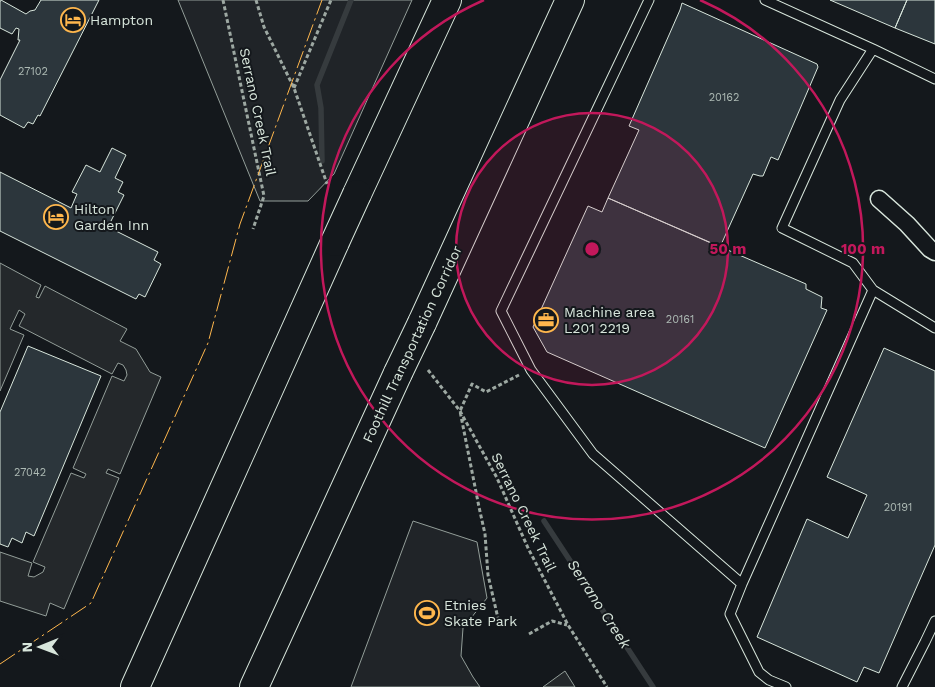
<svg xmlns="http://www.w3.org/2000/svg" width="935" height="687" viewBox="0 0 935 687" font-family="'Work Sans',sans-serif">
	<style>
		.green { fill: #202428; stroke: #939e99 }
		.parking { fill: #24282b; stroke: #939e99 }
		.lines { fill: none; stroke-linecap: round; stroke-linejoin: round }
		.stream { stroke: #363b3e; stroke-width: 5.5 }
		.building { fill: #2c363c; stroke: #d8e6dc }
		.service-casing { stroke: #d8e6dc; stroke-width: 11 }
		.minor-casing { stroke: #d8e6dc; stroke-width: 19 }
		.motorway-casing { stroke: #d8e6dc; stroke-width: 30 }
		.path { stroke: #9da8a2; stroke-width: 3; stroke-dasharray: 4 2.5; stroke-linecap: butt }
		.service { stroke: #14181c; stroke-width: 9 }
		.minor { stroke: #14181c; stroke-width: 16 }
		.motorway { stroke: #14181c; stroke-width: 28 }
		.motorway-bridge-casing { stroke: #d8e6dc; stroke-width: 30; stroke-linecap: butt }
		.motorway-bridge { stroke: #14181c; stroke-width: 28 }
		.power { stroke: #ffb74d; stroke-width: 1; stroke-dasharray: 18 4 2.5 4; stroke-linecap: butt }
		.ring { fill: none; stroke: #c2185b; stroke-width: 2.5 }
		.labels { text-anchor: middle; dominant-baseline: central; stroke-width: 4; stroke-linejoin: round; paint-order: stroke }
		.number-label { font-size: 11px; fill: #adbab4 }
		.poi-label { font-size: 14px; fill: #d8e6dc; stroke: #14181c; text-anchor: start }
		.street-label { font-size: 14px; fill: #d8e6dc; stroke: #14181c }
		.water-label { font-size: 15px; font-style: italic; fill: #d8e6dc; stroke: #14181c }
		.centre { fill: #c2185b; stroke: #14181c; stroke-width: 2.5 }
		.ring-label { font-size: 15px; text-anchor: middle; font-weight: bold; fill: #c2185b; stroke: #14181c; stroke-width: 4; stroke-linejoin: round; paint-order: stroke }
	</style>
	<rect width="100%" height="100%" fill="#14181c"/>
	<path class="green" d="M178,0h234l-78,174 -26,27h-48z
		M413,521l64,21 10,56 -24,30 -2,28 12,21 7,10h-129z"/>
	<path class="parking" d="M0,263l41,22 -5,12 3,1 6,-12 82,43 -7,12 16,8 14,23 11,5 -41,97 -12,-5 -2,4 13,5 -55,131 -14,-6 -4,13 -46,-15v-49l32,11 -4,13 6,1 9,-5 2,-5 -12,-5 38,-89 13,5 2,-4 -13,-6 39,-92 12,5 3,-6 -1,-5 -3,-5 -5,-2 -6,11 -93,-48 6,-12 -6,-4 -9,19 14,6 -24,56z
		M565,671l10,16h-32z"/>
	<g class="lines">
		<path class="stream" d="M322,161l-1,-53 -4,-23 34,-85
			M544,521l109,166"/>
	</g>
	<path class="building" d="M1,0l25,14 4,-3 5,-1 6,-10h58l-59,116 -2,-1 -5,9 -5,-2 -4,6 -24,-13v-35l20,-40h-2l1,-11 -3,-1 -4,6 -12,-6v-26z
		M830,0h77l-12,28z
		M907,0h28v44l-40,-16z
		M682,3l135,61 1,3 -40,93 -7,-3 -8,19h-3l-7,-2 -33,73 -112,-49 31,-68 -10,-4 51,-116z
		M112,148l14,7 -11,23 8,4 -5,10 6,3 -16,32 50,25 -4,8 7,4 -16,33 -6,-3 -3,5 -136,-68v-59l71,36 6,-14 -5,-2 14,-27 14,7z
		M608,198l198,86v5l16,8 -1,11 6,2 -62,138 -218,-96 -14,-25 55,-121 14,6z
		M28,346l73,30 -67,160 -8,-4 -4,11 -10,-5 -4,9 -8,-3v-132z
		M884,348l51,23v174l-56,128 -15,-6 -7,15 -100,-45 50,-118 41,19 19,-43 -40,-18z"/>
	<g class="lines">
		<defs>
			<path id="service" d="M649,0l-148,311 30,59 62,84 149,130
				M765,0l108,49 -33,51 -58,128 71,35 20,27 62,38
				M873,49l62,30
				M786,687l-17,-7 -10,-8 -29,-58 12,-30 131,-294
				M902,687l23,-45 10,-21"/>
			<path id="minor" d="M879,199l28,25 23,25 5,3"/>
			<path id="motorway" d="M357,194l90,-194
				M422,323l148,-323
				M135,687l200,-445
				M254,687l144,-314"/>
		</defs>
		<use href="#service" class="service-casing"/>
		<use href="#minor" class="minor-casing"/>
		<use href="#motorway" class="motorway-casing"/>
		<path class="path" d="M223,0l41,196 -11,33
			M256,0l8,27 30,61 33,96
			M294,88l37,-88
			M428,370l32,41 37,67 31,70 40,77 39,62
			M500,627l-12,-52 -3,-41 -6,-27 -19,-96 12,-27 14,8 33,-17
			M529,634l23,-13 15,4"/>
		<use href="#service" class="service"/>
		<use href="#minor" class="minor"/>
		<use href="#motorway" class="motorway"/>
		<defs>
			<path id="motorway-bridge" d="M335,242l22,-48
				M398,373l24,-50"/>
		</defs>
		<use href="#motorway-bridge" class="motorway-bridge-casing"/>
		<use href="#motorway-bridge" class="motorway-bridge"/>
		<path class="power" d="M0,664l91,-61 117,-260 32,-119 82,-224"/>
	</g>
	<circle cx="592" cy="249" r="136" fill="#c2185b" fill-opacity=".12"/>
	<g class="ring">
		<circle cx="592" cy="249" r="136"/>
		<path d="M700 0A271 271 0 1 1 484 0"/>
	</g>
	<defs>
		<symbol id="hotel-ring" viewBox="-11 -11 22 22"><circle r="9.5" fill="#14181c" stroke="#ffb74d" stroke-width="1.5"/><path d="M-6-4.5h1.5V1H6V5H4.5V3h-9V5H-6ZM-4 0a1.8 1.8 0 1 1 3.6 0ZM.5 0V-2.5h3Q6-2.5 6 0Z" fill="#ffb74d"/></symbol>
		<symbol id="office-ring" viewBox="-11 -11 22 22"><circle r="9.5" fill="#14181c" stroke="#ffb74d" stroke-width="1.5"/><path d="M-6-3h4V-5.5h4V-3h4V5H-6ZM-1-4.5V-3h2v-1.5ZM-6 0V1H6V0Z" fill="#ffb74d"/></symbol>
		<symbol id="stadium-ring" viewBox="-11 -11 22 22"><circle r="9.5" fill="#14181c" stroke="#ffb74d" stroke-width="1.5"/><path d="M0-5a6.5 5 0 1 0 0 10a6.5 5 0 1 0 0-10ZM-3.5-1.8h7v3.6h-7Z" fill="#ffb74d"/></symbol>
	</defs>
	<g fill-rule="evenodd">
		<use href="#hotel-ring" x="59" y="6" width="28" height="28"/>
		<use href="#hotel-ring" x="42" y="203" width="28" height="28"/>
		<use href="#office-ring" x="532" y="306" width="28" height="28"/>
		<use href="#stadium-ring" x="413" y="599" width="28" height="28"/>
	</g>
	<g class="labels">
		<g class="number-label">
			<text x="33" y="71">27102</text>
			<text x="724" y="97">20162</text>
			<text x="680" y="319">20161</text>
			<text x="30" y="472">27042</text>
			<text x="898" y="507">20191</text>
		</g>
		<g class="poi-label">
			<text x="90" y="20">Hampton</text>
			<text x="74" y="209">Hilton<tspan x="74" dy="16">Garden Inn</tspan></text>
			<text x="564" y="312">Machine area<tspan x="564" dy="16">L201 2219</tspan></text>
			<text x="444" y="605">Etnies<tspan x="444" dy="16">Skate Park</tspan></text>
		</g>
		<g class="street-label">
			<text transform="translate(258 112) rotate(78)">Serrano Creek Trail</text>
			<text transform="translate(412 344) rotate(-65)">Foothill Transportation Corridor</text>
			<text transform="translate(524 512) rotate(64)">Serrano Creek Trail</text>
		</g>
		<g class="water-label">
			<text transform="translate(599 604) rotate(57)">Serrano Creek</text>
		</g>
	</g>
	<circle cx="592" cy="249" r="8" class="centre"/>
	<g class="ring-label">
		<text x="728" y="254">50 m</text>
		<text x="863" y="254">100 m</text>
	</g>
	<g transform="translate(40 647) rotate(269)" stroke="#14181c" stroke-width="4" paint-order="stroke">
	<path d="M0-4L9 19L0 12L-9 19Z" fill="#d8e6dc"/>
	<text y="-8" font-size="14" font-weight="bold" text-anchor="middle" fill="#d8e6dc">N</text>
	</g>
</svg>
